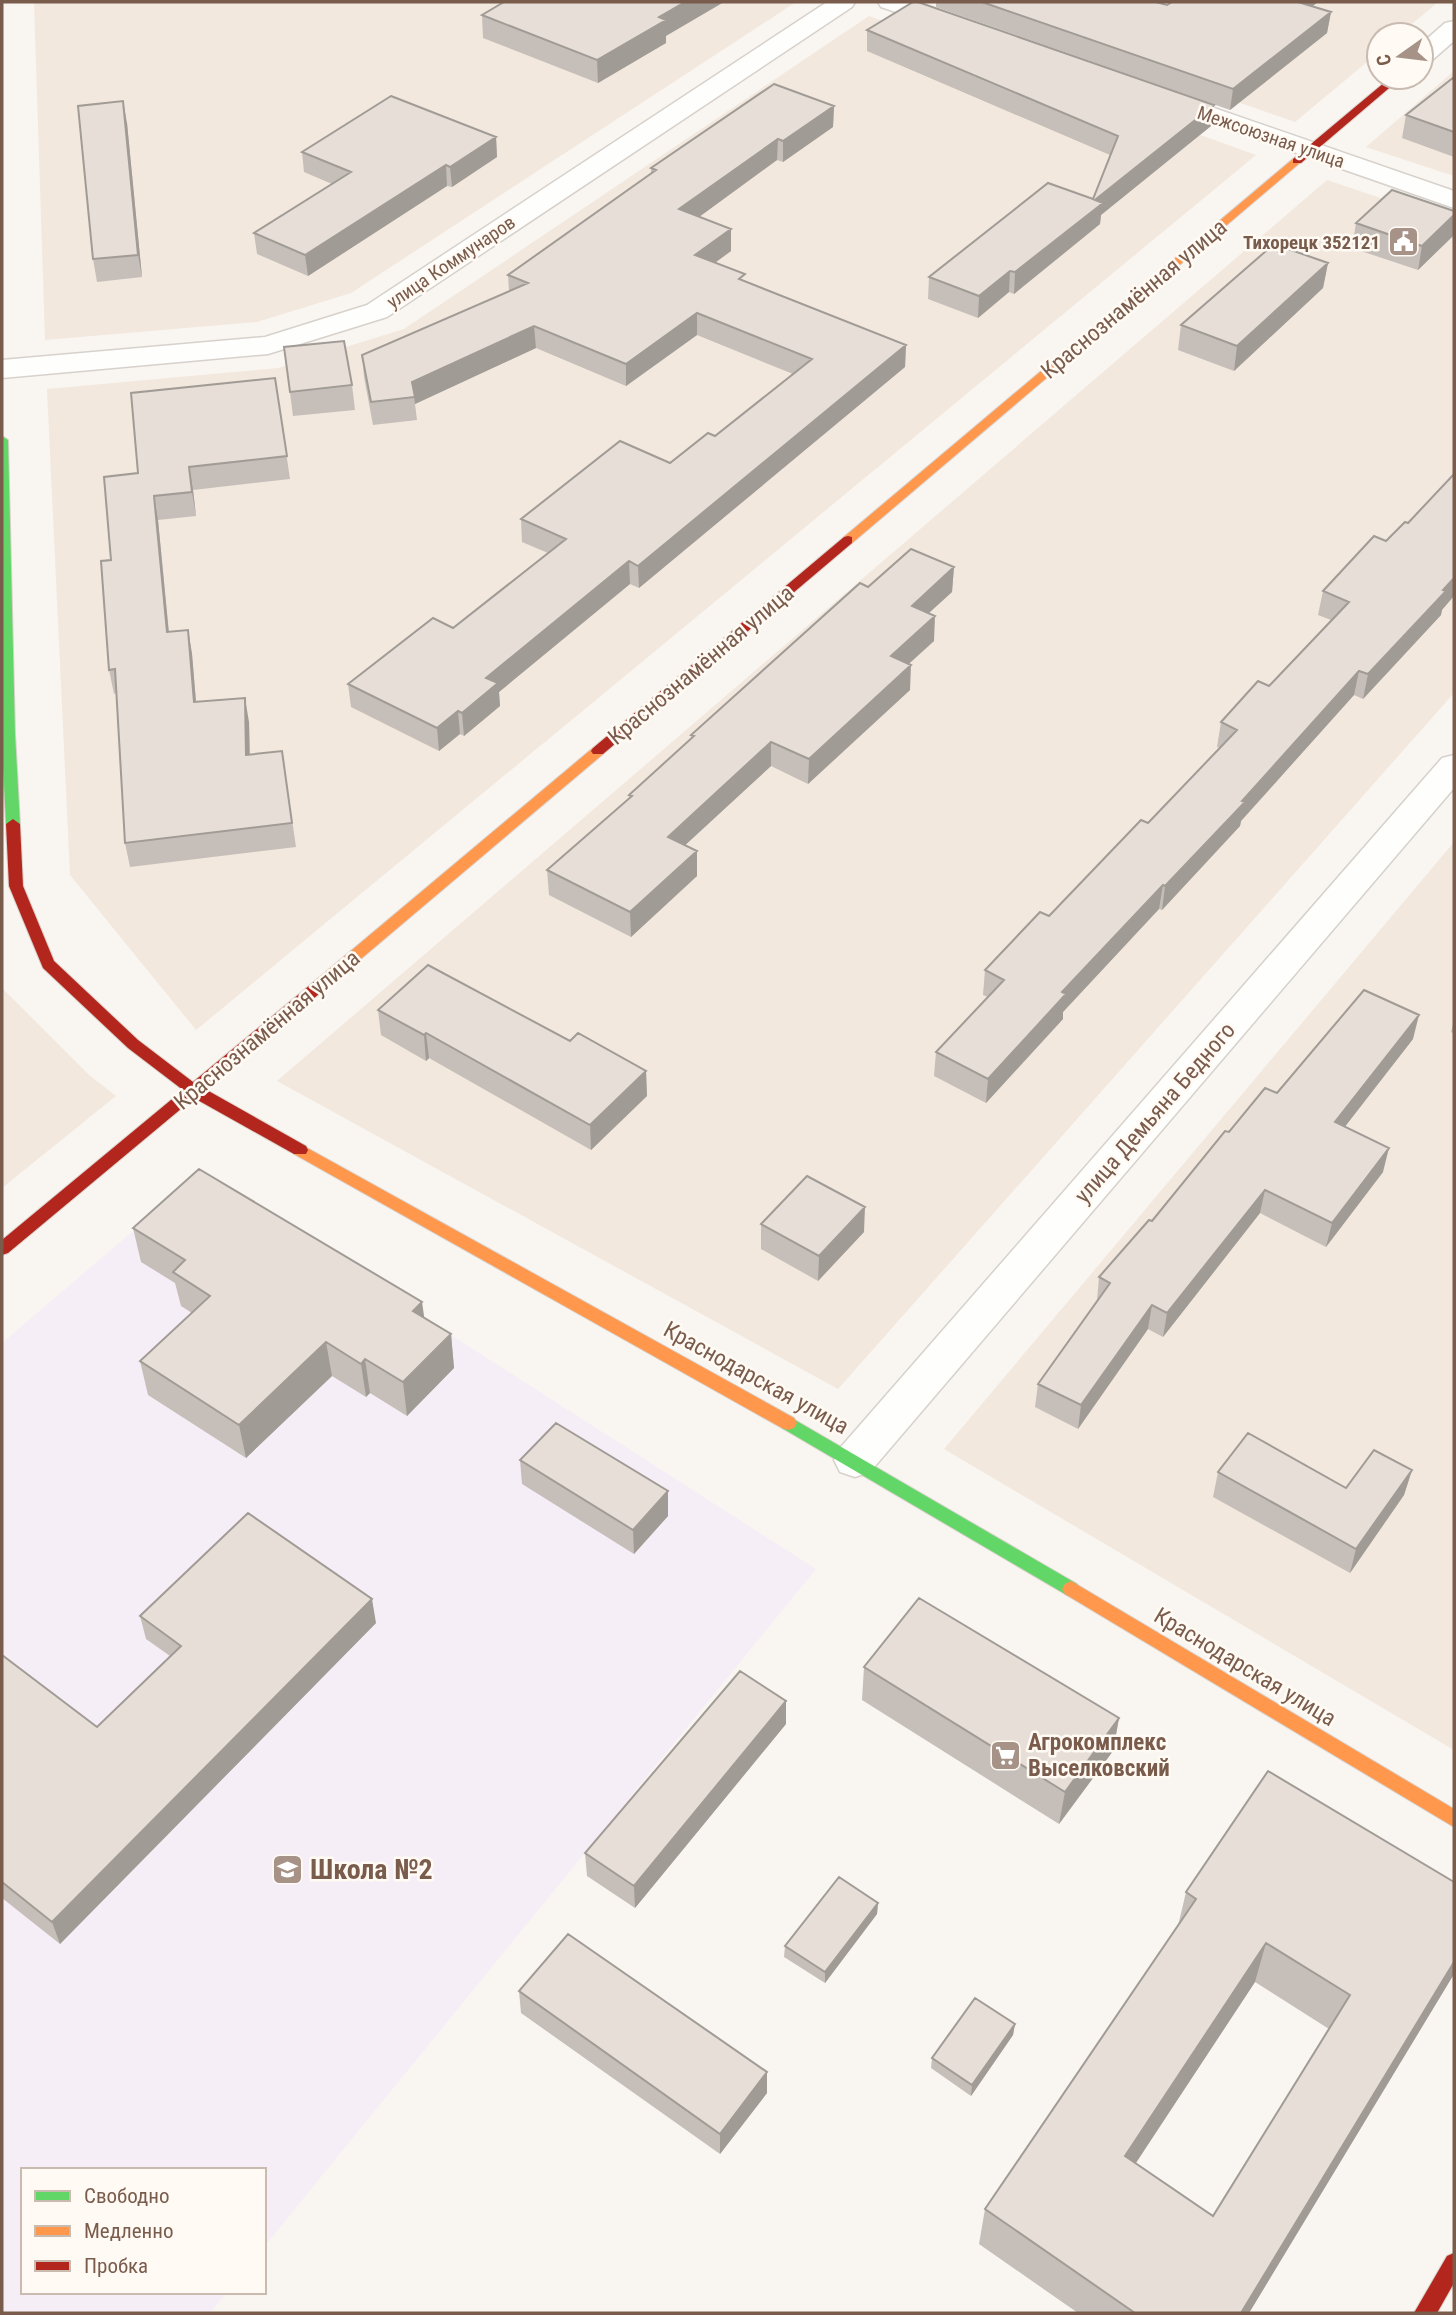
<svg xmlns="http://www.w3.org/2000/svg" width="1456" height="2315" viewBox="0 0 1456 2315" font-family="'Roboto Condensed',sans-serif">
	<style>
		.residential { fill: #f2e8de }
		.education { fill: #f6eef6 }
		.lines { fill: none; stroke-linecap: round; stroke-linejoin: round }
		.street-casing { stroke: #d7d1cb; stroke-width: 3 }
		.fast-casing { stroke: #d9d2cb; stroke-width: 2 }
		.slow-casing { stroke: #d9d2cb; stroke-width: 2 }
		.jam-casing { stroke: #d9d2cb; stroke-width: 2 }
		.street { fill: #fefefd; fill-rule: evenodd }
		.fast { fill: #63d668; fill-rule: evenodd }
		.slow { fill: #ff974d; fill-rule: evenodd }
		.jam { fill: #b3261e; fill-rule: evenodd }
		.wall { fill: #c6bfb9; fill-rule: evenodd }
		.shaded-wall { fill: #a19b96 }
		.building { fill: #e6ded7; stroke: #a19b96; stroke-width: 2; fill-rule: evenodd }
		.labels { text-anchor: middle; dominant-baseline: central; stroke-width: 5; stroke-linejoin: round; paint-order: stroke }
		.far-street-label { font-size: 19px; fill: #7a5c4d; stroke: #fffaf3 }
		.far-poi-label { font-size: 19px; font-weight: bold; fill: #7a5c4d; stroke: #fffaf3; text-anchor: end }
		.street-label { font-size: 23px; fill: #7a5c4d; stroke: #fffaf3 }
		.poi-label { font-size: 23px; font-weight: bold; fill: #7a5c4d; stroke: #fffaf3; text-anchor: start }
		.near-poi-label { font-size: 28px; font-weight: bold; fill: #7a5c4d; stroke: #fffaf3; text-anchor: start }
	</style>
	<rect width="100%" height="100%" fill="#f9f5f0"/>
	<path class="residential" d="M34,2h762l-445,291 -94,29 -212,18z
		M952,2h486l-39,33h-20v17l-84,70z
		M869,16l387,139 -1060,875 -126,-155 -23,-486 231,-21 126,-39z
		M1454,71v105l-88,-29z
		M1327,180l127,43v470l-616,696 -561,-308z
		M1454,842v908l-510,-301z
		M2,988l87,87 27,21 -114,92z"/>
	<path class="education" d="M200,1174l616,395 -552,678v-77h-241v122h204l-17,21h-208v-970z"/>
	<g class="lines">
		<defs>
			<path id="street" d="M827,2h28l-3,5 -465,310 -119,37 -266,24v-18l263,-23 102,-32z
				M878,2h35l50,17 3,5 -3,5 -9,2 -9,-2 -64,-22z
				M1454,21v20l-24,21 -9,3v-21l24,-21z
				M1162,90l292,101v17l-301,-105 -4,-5 4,-5z
				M1454,755v33l-584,684 -15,5 -15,-5 -6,-12 6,-12 602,-690z"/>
			<path id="fast" d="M2,436l6,4 7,294 5,90 -7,5 -7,-5 -4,-79z
				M788,1416l289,168 3,5 -3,5 -6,3 -6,-3 -283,-166 -3,-5 3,-5z"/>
			<path id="slow" d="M1293,159l9,2 -450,382h-8v-6z
				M598,747l5,1 2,3 -2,3 -266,225h-10l-2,-4 2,-4 266,-223z
				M300,1144l494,274 3,5 -3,5 -6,2 -6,-2 -488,-274 -2,-4z
				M1071,1581l383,228v18l-389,-233 -3,-5 3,-5z"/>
			<path id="jam" d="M1391,77h11l-101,86h-8v-4z
				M848,536l4,1v6l-249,211h-10l-2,-3 2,-3 251,-211z
				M13,819l7,5 3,62 31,75 84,79 55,42 134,-111h10l2,4 -2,4 -132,110 101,57 2,4 -2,4h-12l-100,-56 -186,155 -6,2v-15l181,-150 -55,-42 -85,-80 -34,-82 -3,-62z
				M1454,2253v30l-17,30h-23l33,-57z"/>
		</defs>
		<use href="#street" class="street-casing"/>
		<use href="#fast" class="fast-casing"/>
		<use href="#slow" class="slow-casing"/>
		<use href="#jam" class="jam-casing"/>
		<use href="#street" class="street"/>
		<use href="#fast" class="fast"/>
		<use href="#slow" class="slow"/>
		<use href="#jam" class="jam"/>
	</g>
	<path class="wall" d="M936,2h220l11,3 145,1 19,6 -4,21 -97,77 -294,-103z
		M482,15l184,21v7l-68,40 -115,-45z
		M867,30l344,96 -110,89 -1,9 -86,70 -5,-2 -31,26 -50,-19 1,-22 164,-78 17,-44 -243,-104z
		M1454,77v80l-52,-19 4,-23z
		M834,106l-1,21 -50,35 -6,-2 -78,56 32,35 -16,12 30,18 161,64 -1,22 -266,221 -9,-4 -131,108 1,14 -36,30 -4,-2 -21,17 -88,-44 -3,-23 105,-56 95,-75 -26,-11 -1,-23 149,-56 45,-27 78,-62 -96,-39 -71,51 -90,-38 -121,56 2,16 -44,5 -9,-48 -2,-22 147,-64 -1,-16 143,-101v-6z
		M127,123l15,154 -45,5 -4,-23z
		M496,137l1,20 -45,30 -5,-1 -139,90 -51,-22 -3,-21 78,-49 -28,-12 -2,-20z
		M1356,223l97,13 -35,34 -66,-22z
		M1328,263l-5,25 -89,83 -56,-21 3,-25z
		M284,347l68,38 3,25 -62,6z
		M275,378l15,101 -97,11 3,26 -38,4 11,112 19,-2 4,24 4,48 53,20 1,33 32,-4 14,96 -166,20 -5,-24 -9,-150 -2,1 -5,-24 2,-110 27,-87z
		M954,567l-2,25 -23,21 5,28 -26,23 2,26 -102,94 -37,-18 -86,79 12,6v25l-66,61 -82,-42 -2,-25 82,-71v-4l62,-55v-5l177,-148z
		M1323,591l119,19 -1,5 -78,84 -9,-4 -113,126 -1,5 -78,84 -3,-1 -96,103v7l-77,84 -52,-27 2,-24 52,-55 -5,-2 2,-25 64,-54 99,-93 72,-75 -3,-1 4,-25 48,-36 62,-66 -13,-5z
		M378,1010l192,31 76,30 1,25 -56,54 -162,-92 -3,3 -45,-26z
		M1454,1020v14l-3,-2z
		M1413,1039l-68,87 38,46 -57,75 -66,-34 -97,124 -15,-8 -70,100 -43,-22 3,-23 59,-83 2,-24 53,-56 125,-128z
		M761,1224l103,8 -46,49 -57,-32z
		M133,1228l291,90 27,16 3,34 -47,48 -37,-23 -4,4 -34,-21 -86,82 -98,-63 -8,-34 52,-48 -11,-7 -6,-23 -34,-21z
		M520,1460l148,31v25l-34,38 -112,-70z
		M1412,1470l-8,25 -54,78 -137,-76 5,-25 128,16z
		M140,1616l236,7 -316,321 -58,-46v-243l95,72 73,-71 -24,-17z
		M864,1667l255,51 -6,33 -54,73 -197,-124z
		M786,1724l-151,184 -48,-32 -2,-23z
		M1454,1882v92l-205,339h-171l-99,-69 6,-35 193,-283 8,-34zM1255,1982l74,47 -116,187 -77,-53z
		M878,1903l-1,11 -52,69 -41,-26 1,-11z
		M519,1991l248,102 -47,61 -199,-141z
		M1015,2024l-2,11 -42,61 -40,-28 1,-10z"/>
	<path class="shaded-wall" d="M685,2h39l-58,34v7l-68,40 -1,-23 62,-43z
		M1295,2h23l-26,20z
		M1331,12l-4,21 -97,77 3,-21z
		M123,101l4,22 15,154 -4,-22z
		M1214,105l-3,21 -110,89 -1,9 -86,70 1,-22 80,-72z
		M834,106l-1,21 -50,35v-21z
		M496,137l1,20 -45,30 -2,-20z
		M778,139l-1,21 -97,71 -1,-22z
		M446,165l1,21 -139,90 -3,-21z
		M1454,215v13l-1,8 -35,34 4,-24z
		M731,229v22l-36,26v-22z
		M1328,263l-5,25 -89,83 3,-25z
		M1010,271l-1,21 -31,26 1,-22z
		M697,313v22l-71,51v-22z
		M534,326l2,22 -121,56 -3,-22z
		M906,345l-1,22 -266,221 -1,-22z
		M189,467l4,23 3,26 -4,-24z
		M154,496l4,24 13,136 -4,-24z
		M629,561l1,23 -131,108 1,14 -36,30 -2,-23 24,-35z
		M954,567l-2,25 -42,38 2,-24z
		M1454,578v18l-12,14 -1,5 -78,84 5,-25z
		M935,616l-1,25 -44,40 1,-25z
		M188,630l4,24 6,72 -4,-24z
		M911,665l-1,25 -102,94 1,-25z
		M1359,671l-5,24 -113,126 -1,5 -78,84 3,-24z
		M245,698l4,24 1,57 -4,-24z
		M458,711l2,23 -21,17 -2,-23z
		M771,742v24l-103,95v-24z
		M697,851v25l-66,61 -1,-25z
		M1163,885l-4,24 -96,103v7l-77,84 2,-24 74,-87z
		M1419,1015l-6,24 -83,107 5,-24z
		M426,1033l3,25 -3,3 -2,-26z
		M646,1071l1,25 -56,54 -1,-25z
		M1389,1148l-6,24 -57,75 6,-24z
		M1265,1190l-5,23 -97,124 4,-24z
		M865,1207l-1,25 -46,49 1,-25z
		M422,1302l5,34 -14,-25z
		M1152,1305l-4,24 -70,100 3,-24z
		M451,1334l3,34 -47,48 -4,-34z
		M326,1342l6,34 -86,82 -7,-33z
		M365,1359l5,34 -4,4 -5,-33z
		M1412,1470l-8,25 -54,78 6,-24z
		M668,1491v25l-34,38 -1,-24z
		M372,1599l4,24 -316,321 -8,-22z
		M786,1701v23l-151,184 -1,-22z
		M1119,1718l-6,33 -54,73 6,-32z
		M878,1903l-1,11 -52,69v-11z
		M1266,1943l-11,39 -139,211 9,-37z
		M1454,1962v12l-205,339h-8z
		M1015,2024l-2,11 -42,61 1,-11z
		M767,2072v21l-47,61v-20z"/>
	<path class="building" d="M504,2h181l-26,15 7,3 -69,40 -115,-45z
		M913,2h5l296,103 -119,95 8,3 -88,69 -5,-1 -31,25 -50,-19 119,-94 45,16 25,-63 -251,-106z
		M982,2h174l11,3 5,-3h126l33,10 -98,77z
		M1454,77v55l-48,-17z
		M774,84l60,22 -51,35 -5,-2 -99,70 52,20 -36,26 50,19 -6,5 167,66 -268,221 -9,-5 -143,117 12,5 -36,30 -4,-2 -21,17 -89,-44 85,-66 20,10 113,-89 -45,-20 99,-78 50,22 38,-30 7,3 97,-77 -115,-46 -71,51 -92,-38 -122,56 3,15 -44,5 -9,-47 166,-72 -20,-8 148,-105 -5,-2z
		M391,96l105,41 -46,30 -4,-2 -141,90 -51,-22 97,-61 -49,-20z
		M123,101l15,154 -45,4 -15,-153z
		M1392,190l62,21v4l-32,31 -66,-23z
		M1274,244l54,19 -91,83 -56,-21z
		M344,341l8,44 -62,7 -6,-45z
		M275,378l12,78 -98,11 3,25 -38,4 13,136 21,-2 6,72 51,-4 1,57 36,-4 10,72 -167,20 -10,-174 -6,1 -8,-109 10,-1 -7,-83 34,-4 -7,-80z
		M1454,474v104l-11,12 3,1 -78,83 -9,-3 -117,130 3,1 -80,84 -2,-1 -101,107 4,2 -78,85 -52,-27 68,-72 -19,-10 55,-58 9,4 92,-96 7,3 89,-93 -16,-8 37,-41 11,5 80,-84 -26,-11 51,-55 12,5 19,-19 3,1z
		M911,549l43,18 -42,39 23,10 -44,40 20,9 -102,94 -38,-17 -103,95 29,14 -67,61 -83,-42 85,-74 -3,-1 65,-59 -3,-1 169,-152 8,4z
		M428,965l142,76 8,-8 68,38 -56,54 -164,-92 -2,2 -46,-25z
		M1364,990l55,25 -84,107 54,26 -57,75 -67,-33 -98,123 -15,-8 -71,100 -43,-21 72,-101 -11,-6 50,-57 3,1 73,-90 4,1 36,-44 12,5z
		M199,1169l223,133 -9,9 38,23 -48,48 -38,-23 -4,5 -35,-22 -87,83 -99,-64 70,-65 -37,-24 12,-12 -52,-32z
		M807,1176l58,31 -46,49 -58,-32z
		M556,1423l112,68 -35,39 -113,-70z
		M1248,1433l98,55 28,-38 38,20 -56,79 -138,-77z
		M248,1513l124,86 -320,323 -50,-40v-227l95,72 84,-81 -41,-30z
		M919,1598l200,120 -54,74 -201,-125z
		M740,1671l46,30 -152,185 -49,-33z
		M1268,1771l186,111v80l-213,351h-106l-150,-104 211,-310 -10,-7zM1266,1943l84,52 -137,221 -88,-60z
		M839,1877l39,26 -53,69 -40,-26z
		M568,1934l199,138 -47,62 -201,-143z
		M975,1998l40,26 -43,61 -40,-27z"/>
	<defs>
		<symbol id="civic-square" viewBox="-11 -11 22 22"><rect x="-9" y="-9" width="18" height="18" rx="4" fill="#a69286" stroke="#fffaf3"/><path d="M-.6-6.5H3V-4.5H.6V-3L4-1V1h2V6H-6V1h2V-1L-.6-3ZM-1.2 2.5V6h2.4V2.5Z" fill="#fff"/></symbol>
		<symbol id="supermarket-square" viewBox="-11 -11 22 22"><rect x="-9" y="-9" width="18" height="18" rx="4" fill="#a69286" stroke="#fffaf3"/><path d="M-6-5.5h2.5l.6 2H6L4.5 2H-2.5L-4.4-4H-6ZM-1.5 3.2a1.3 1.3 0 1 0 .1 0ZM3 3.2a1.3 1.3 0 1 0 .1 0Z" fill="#fff"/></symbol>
		<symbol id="school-square" viewBox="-11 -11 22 22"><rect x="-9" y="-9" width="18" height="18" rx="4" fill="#a69286" stroke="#fffaf3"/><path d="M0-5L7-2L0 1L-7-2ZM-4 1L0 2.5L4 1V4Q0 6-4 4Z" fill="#fff"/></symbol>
	</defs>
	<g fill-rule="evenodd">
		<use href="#civic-square" x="1386" y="224" width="35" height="35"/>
		<use href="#supermarket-square" x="988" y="1738" width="35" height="35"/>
		<use href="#school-square" x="270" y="1852" width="35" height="35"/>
	</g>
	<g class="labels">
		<g class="far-street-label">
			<text transform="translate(1271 137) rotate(19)">Межсоюзная улица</text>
			<text transform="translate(451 262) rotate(-34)">улица Коммунаров</text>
		</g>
		<g class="far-poi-label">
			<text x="1380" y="242">Тихорецк 352121</text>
		</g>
		<g class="street-label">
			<text transform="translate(1134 299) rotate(-40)">Краснознамённая улица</text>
			<text transform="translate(701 665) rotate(-40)">Краснознамённая улица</text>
			<text transform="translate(267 1030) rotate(-40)">Краснознамённая улица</text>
			<text transform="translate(1155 1113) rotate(-49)">улица Демьяна Бедного</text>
			<text transform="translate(756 1378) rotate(29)">Краснодарская улица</text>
			<text transform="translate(1245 1667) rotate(31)">Краснодарская улица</text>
		</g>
		<g class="poi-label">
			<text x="1028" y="1742">Агрокомплекс<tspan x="1028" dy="26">Выселковский</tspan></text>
		</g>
		<g class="near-poi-label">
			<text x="310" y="1869">Школа №2</text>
		</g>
	</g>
	<rect width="1456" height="2315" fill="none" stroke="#7a5c4d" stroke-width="7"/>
	<rect x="21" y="2168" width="245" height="126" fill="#fffaf3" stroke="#cabbb1" stroke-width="2"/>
	<rect x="35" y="2191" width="35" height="10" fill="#63d668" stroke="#cabbb1" stroke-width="2"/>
	<text x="84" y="2203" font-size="21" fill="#7a5c4d">Свободно</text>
	<rect x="35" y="2226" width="35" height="10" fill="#ff974d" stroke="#cabbb1" stroke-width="2"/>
	<text x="84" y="2238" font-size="21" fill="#7a5c4d">Медленно</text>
	<rect x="35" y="2261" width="35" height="10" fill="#b3261e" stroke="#cabbb1" stroke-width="2"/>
	<text x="84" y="2273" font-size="21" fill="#7a5c4d">Пробка</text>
	<g transform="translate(1400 56) rotate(256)"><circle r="33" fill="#fffaf3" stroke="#cabbb1" stroke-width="2"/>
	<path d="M0-5L12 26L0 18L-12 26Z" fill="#a69286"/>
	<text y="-10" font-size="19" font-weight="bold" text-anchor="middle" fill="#7a5c4d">С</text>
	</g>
</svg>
